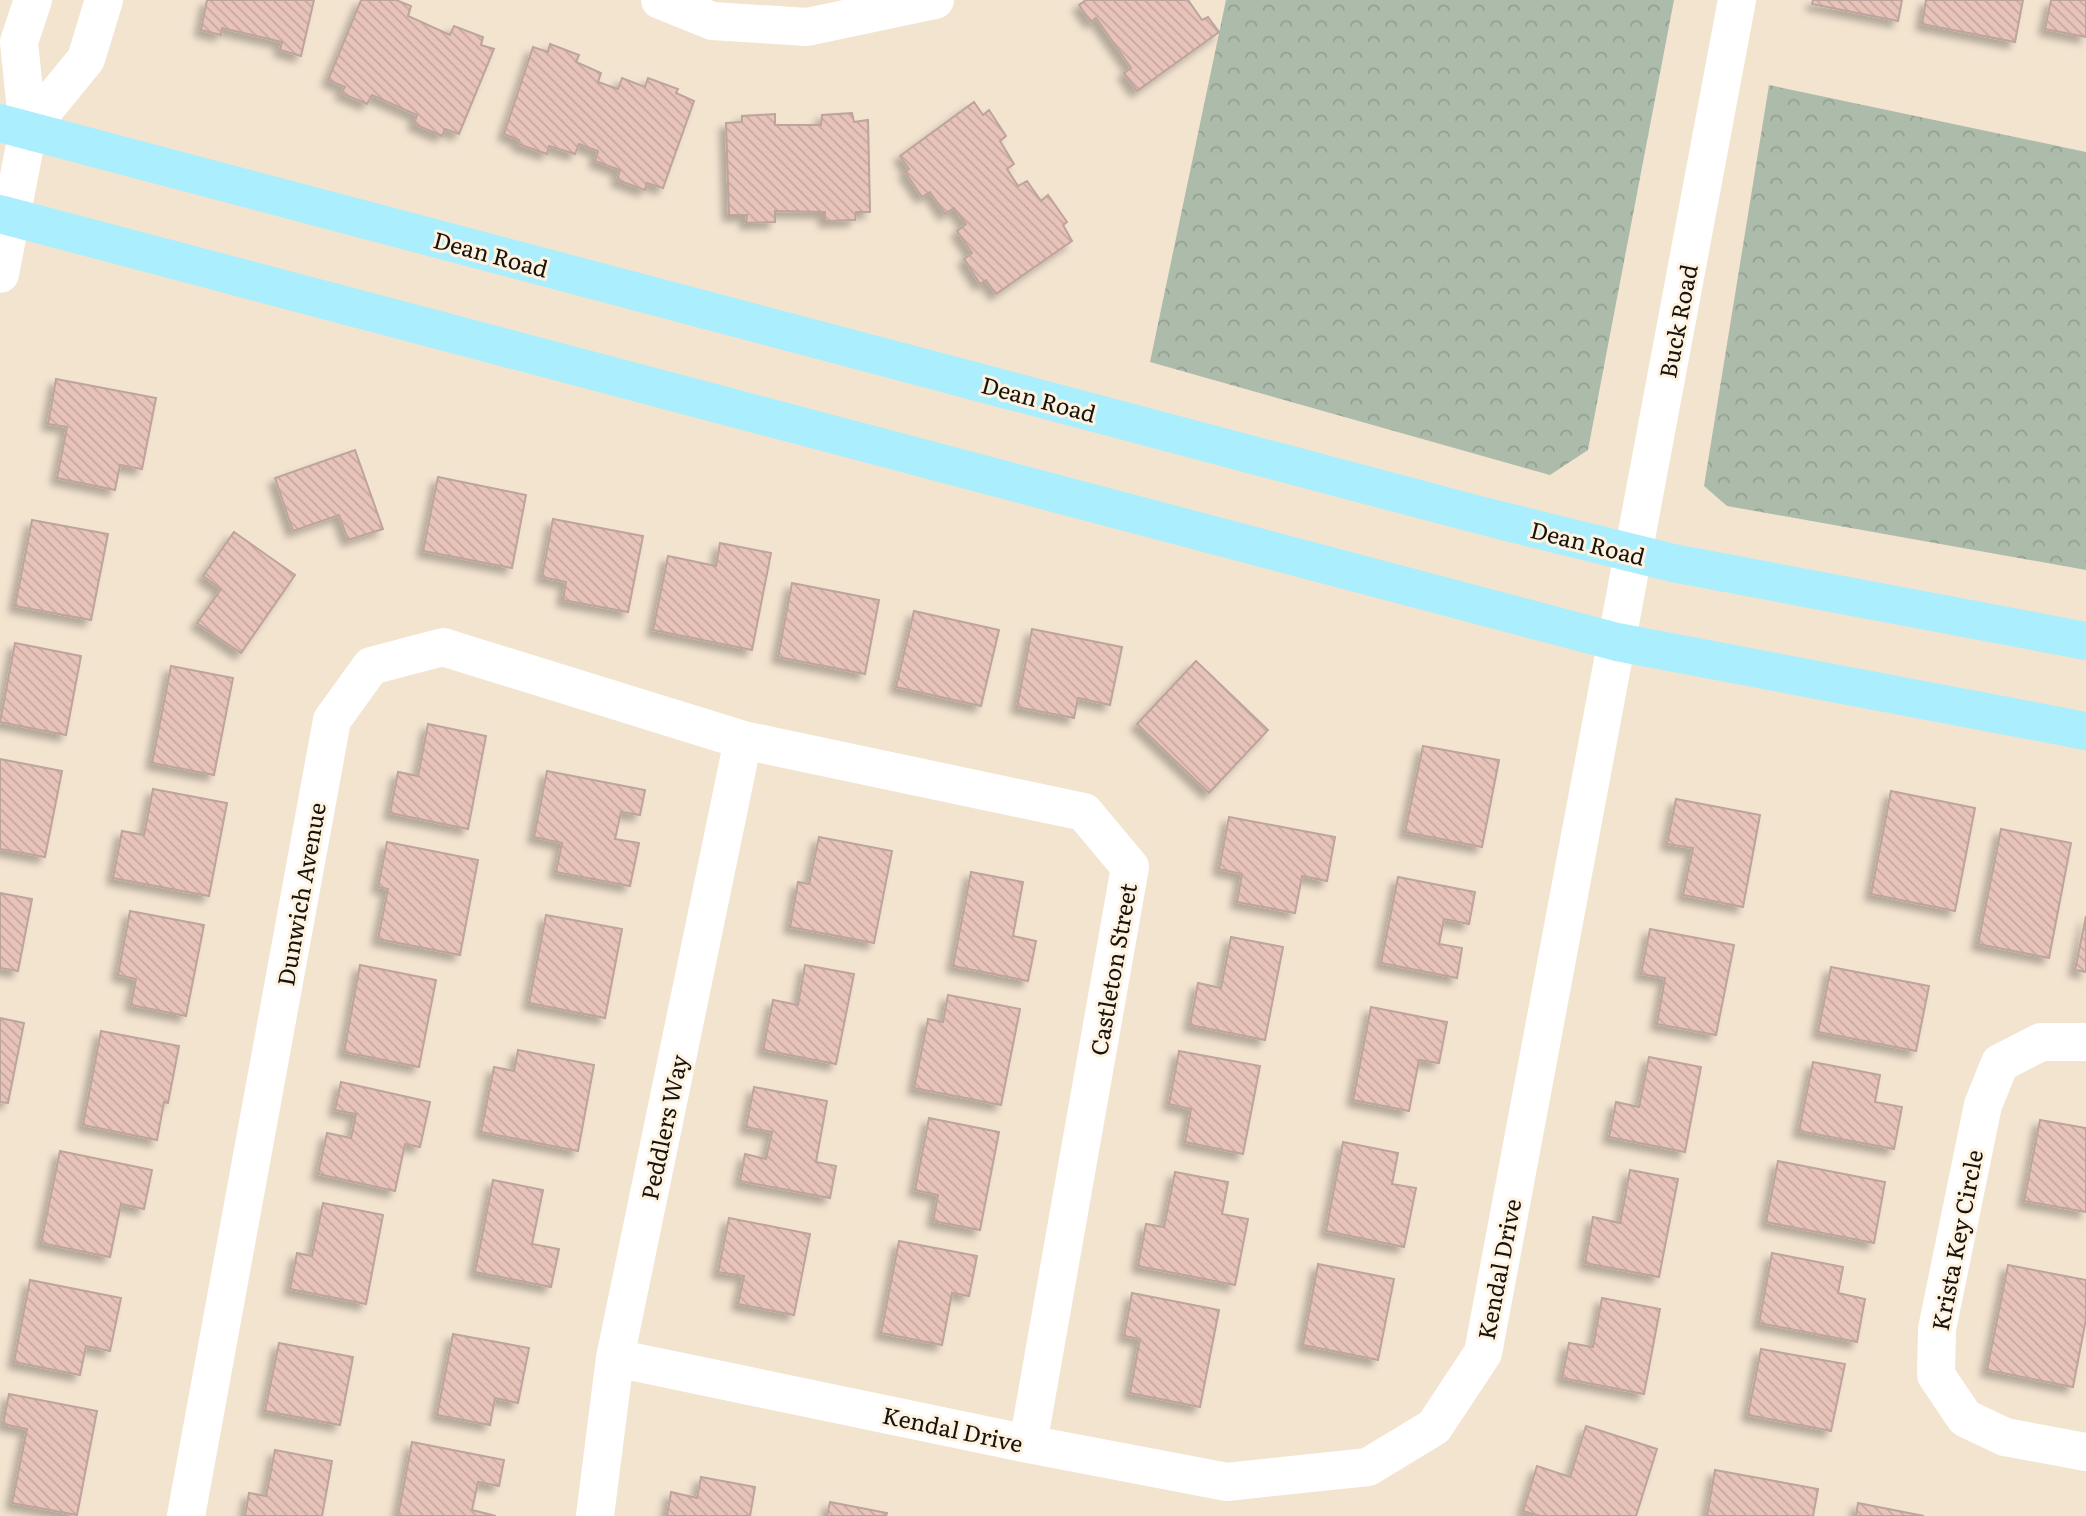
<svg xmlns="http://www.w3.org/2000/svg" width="2086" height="1516" viewBox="0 0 2086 1516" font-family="Literata,serif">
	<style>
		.forest { fill: url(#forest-crowns) }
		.building { fill: url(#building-back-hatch); stroke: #bda49d; stroke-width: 2; filter: url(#shadow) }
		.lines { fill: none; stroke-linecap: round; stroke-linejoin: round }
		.minor { stroke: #fff; stroke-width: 38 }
		.major { stroke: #abeefd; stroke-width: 38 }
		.labels { text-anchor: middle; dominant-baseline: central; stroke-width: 6; stroke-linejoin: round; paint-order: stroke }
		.street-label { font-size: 23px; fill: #18130c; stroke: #fef2e1 }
	</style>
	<defs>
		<pattern id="forest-crowns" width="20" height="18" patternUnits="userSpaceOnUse" patternTransform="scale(1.75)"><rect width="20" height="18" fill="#adbbaa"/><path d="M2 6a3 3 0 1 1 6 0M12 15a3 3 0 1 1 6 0" fill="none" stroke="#94a091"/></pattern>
		<pattern id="building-back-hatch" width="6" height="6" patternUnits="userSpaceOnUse" patternTransform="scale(1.75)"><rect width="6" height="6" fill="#e8c3ba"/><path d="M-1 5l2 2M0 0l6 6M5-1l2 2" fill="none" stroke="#c6a79f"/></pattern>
		<filter id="shadow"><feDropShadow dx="-6" dy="6" stdDeviation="3.5" flood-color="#0004"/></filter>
	</defs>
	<rect width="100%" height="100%" fill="#f3e4d0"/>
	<path class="forest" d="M1226,0h448l-86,450 -38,25 -400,-113z
		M1769,85l317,67v418l-359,-64 -23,-20z"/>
	<path class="building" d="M207,0h107l-13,56 -21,-6 2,-8 -60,-14 -1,7 -20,-5z
		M361,0h35l15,6 -3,10 42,19 4,-9 29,11 -2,8 13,4 -35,85 -14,-5 -3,7 -28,-12 3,-9 -45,-20 -5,9 -26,-11 4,-6 -17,-7z
		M1086,0h102l14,20 6,-3 11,15 -82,59 -13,-18 7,-5 -35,-50 -5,4 -12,-17z
		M1813,0h89l-4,21 -86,-17z
		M1926,0h97l-8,42 -93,-18z
		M2051,0h35v37l-41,-8z
		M550,44l29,11 -3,7 25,11 -3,9 20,7 4,-11 23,9 3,-9 30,11 -2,4 18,8 -31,87 -16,-5 -2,7 -28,-10 3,-10 -25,-9 3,-10 -19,-7 -4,10 -26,-8 -2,8 -29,-10 1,-4 -15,-6 29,-87 15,5z
		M974,102l9,13 6,-5 17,26 -6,5 14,23 -7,5 11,17 9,-5 14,20 7,-6 19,27 -4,3 9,16 -76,53 -10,-14 -6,4 -16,-25 8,-6 -15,-22 9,-7 -12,-16 -9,6 -15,-22 -8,5 -17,-25 4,-3 -9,-13z
		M852,113l2,9 14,-2 2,92h-14l-1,8 -30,1v-9l-50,-1v11l-29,1 1,-8h-18l-3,-92 16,-1v-6l33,-2v11h46l1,-10z
		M56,379l100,19 -14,71 -22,-4 -5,25 -58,-12 10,-51 -19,-3z
		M355,450l28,79 -35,11 -9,-25 -46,16 -18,-53z
		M438,477l88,18 -14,73 -89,-17z
		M553,519l90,17 -15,76 -65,-12 3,-18 -24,-5z
		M32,520l76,14 -17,86 -76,-14z
		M234,532l61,43 -54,78 -44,-30 24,-34 -18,-13z
		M720,543l51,10 -19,97 -99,-20 15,-74 48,10z
		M792,583l87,17 -14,74 -87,-17z
		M914,611l85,19 -18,76 -85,-19z
		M1032,629l90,18 -12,58 -32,-7 -4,20 -57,-11z
		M15,643l66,13 -15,79 -66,-13z
		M1196,661l72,69 -59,63 -72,-69z
		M171,666l62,12 -19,97 -62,-12z
		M428,724l58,12 -18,93 -78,-16 8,-41 20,4z
		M1423,746l76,14 -17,87 -77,-15z
		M0,759l62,12 -17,86 -45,-8z
		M547,771l98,19 -5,25 -19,-3 -6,27 24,4 -9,43 -74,-14 6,-29 -28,-6z
		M153,789l74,14 -18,93 -96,-18 9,-47 22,4z
		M1891,791l84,17 -20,103 -84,-17z
		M1676,799l84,16 -17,92 -60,-12 10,-47 -26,-4z
		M1229,817l106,20 -8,44 -25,-5 -7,37 -58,-11 5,-28 -23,-5z
		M2001,829l70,14 -22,115 -71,-14z
		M819,837l73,14 -18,92 -84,-16 8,-45 11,2z
		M387,842l91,18 -18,95 -82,-16 10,-50 -10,-2z
		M971,872l52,10 -10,54 23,5 -8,40 -75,-15z
		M1398,877l77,15 -6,32 -25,-5 -5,25 23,4 -5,30 -76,-15z
		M0,893l32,6 -14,72 -18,-3z
		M130,911l74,14 -18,91 -55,-11 5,-26 -18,-4z
		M546,915l76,14 -17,89 -76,-15z
		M2086,916v56l-11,-2z
		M1650,929l84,16 -18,90 -59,-11 8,-46 -24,-4z
		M1231,937l52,10 -18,93 -75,-15 8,-42 23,5z
		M360,965l76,15 -17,87 -75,-15z
		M805,965l49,9 -18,90 -73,-14 10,-50 25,5z
		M1831,967l98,19 -13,65 -98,-19z
		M948,995l72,14 -19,96 -87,-17 14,-69 15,3z
		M1371,1007l76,15 -8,41 -20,-3 -10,51 -56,-11z
		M0,1018l24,5 -16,80 -8,-1z
		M101,1031l78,15 -11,57 -4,-1 -7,38 -74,-15z
		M518,1050l76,15 -16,86 -97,-19 13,-65 20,4z
		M1179,1051l81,15 -17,88 -58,-12 6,-33 -22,-5z
		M1649,1057l52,10 -16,85 -76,-15 7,-35 23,5z
		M1813,1062l67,13 -5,27 27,5 -8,42 -95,-18z
		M341,1082l89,20 -10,45 -15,-3 -10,47 -77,-17 9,-41 24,5 5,-24 -21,-4z
		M754,1087l73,14 -11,61 20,4 -6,32 -90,-17 5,-27 21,5 6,-27 -26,-5z
		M929,1118l70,14 -19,98 -47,-9 5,-26 -23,-5z
		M2040,1120l46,8v84l-62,-11z
		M1343,1142l55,11 -6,31 24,4 -12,59 -78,-16z
		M60,1151l92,19 -8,39 -23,-5 -11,53 -69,-14z
		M1778,1161l107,21 -11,61 -108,-21z
		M1630,1170l48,9 -19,98 -74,-14 8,-46 27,6z
		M1175,1172l53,10 -6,32 26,5 -13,66 -97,-19 8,-42 18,3z
		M493,1180l50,10 -11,54 27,5 -8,38 -76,-15z
		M323,1203l60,12 -17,89 -76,-15 7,-36 15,3z
		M729,1218l81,16 -16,81 -56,-11 6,-28 -26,-4z
		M899,1241l78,15 -8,40 -17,-3 -10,52 -61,-12z
		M1772,1253l71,14 -5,26 27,6 -8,43 -98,-19z
		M1318,1264l76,15 -16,81 -75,-15z
		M2008,1265l78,15v39l-13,68 -86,-17z
		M30,1280l91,18 -11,53 -24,-5 -6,29 -66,-13z
		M1132,1293l87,17 -19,97 -70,-14 10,-54 -16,-3z
		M1602,1298l58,11 -16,85 -82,-16 7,-35 24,4z
		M453,1334l76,14 -11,55 -23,-5 -5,27 -53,-10z
		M279,1343l74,14 -13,68 -75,-14z
		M1761,1349l84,15 -14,67 -83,-16z
		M9,1394l88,17 -20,104 -65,-12 15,-74 -24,-5z
		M1586,1426l71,23 -21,67h-96l-17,-5 14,-45 33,11z
		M412,1442l92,18 -5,26 -21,-4 -6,28 24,6h-98z
		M275,1450l57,11 -10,55h-77l4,-23 17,3z
		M1715,1470l103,19 -5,27h-106z
		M701,1477l54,10 -5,29h-83l4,-24 26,6z
		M830,1502l57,11 -1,3h-59z
		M1858,1503l66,13h-68z"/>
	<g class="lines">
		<path class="minor" d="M660,0l52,21 95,6 128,-27
			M28,130l58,-71 18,-59
			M0,274l28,-144 -9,-88 14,-42
			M2086,1042h-45l-41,21 -17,42 -46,224 -1,46 29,43 40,19 81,15
			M615,1358l413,86 199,38 141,-15 66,-40 49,-74 254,-1353
			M186,1516l146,-796 39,-54 72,-19 300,93 341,72 46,55 -102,577
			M595,1516l20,-158 128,-618"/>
		<path class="major" d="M0,123l1487,394 186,46 413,78
			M0,214l1617,428 469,89"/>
	</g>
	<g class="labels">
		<g class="street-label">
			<text transform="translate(491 253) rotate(15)">Dean Road</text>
			<text transform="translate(1677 321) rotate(-79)">Buck Road</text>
			<text transform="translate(1039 398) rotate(15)">Dean Road</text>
			<text transform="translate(1588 542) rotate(14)">Dean Road</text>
			<text transform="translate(300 894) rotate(-80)">Dunwich Avenue</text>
			<text transform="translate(1112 969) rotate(-80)">Castleton Street</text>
			<text transform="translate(663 1127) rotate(-78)">Peddlers Way</text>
			<text transform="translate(1956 1240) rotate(-79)">Krista Key Circle</text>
			<text transform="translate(1498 1269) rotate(-79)">Kendal Drive</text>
			<text transform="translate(953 1428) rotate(12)">Kendal Drive</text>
		</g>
	</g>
</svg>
